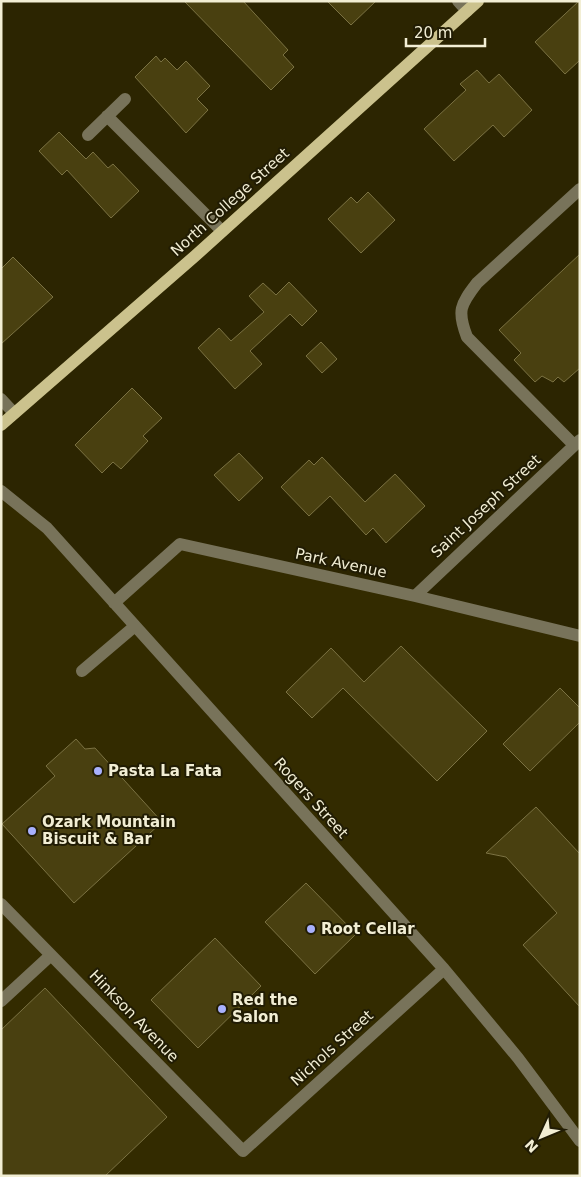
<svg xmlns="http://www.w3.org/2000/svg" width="581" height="1177" viewBox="0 0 581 1177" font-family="'DejaVu Sans',sans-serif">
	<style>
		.built { fill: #332b00 }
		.building { fill: #494010; stroke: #7b7243 }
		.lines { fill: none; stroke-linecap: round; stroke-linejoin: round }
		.minor { stroke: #78735a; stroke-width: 12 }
		.major { stroke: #cbc28d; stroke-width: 12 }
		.poi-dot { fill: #a8b0fc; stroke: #211c04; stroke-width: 2 }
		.labels { text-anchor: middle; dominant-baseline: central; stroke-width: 4; stroke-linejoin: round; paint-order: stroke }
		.street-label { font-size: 15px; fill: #f2eed4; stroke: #211c04 }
		.poi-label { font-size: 15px; font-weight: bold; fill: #f2eed4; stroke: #211c04; text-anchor: start }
	</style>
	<rect width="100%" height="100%" fill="#2c2501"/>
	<path class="built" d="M1,497l44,33 69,74 66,-59 400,93v538h-579z"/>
	<path class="building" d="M184,1h59l45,49 -5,5 11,12 -23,23z
		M327,1h49l-25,24z
		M579,1l1,59 -15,14 -30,-32z
		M156,56l5,6 4,-4 12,12 9,-9 24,25 -13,13 11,11 -22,23 -51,-56z
		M477,70l12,13 10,-9 33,36 -28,27 -11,-12 -39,36 -30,-32 42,-39 -6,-6z
		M59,132l27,27 7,-7 15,16 5,-4 26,27 -28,27 -44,-48 -5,5 -23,-24z
		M368,192l27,28 -34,33 -33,-34 23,-22 6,6z
		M580,254v114l-16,14 -6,-5 -5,5 -11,-6 -7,6 -21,-22 7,-7 -22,-23z
		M13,257l40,40 -52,47v-75z
		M289,282l28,29 -15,15 -12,-12 -40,37 12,13 -27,25 -37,-41 21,-20 12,13 33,-29 -15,-16 14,-13 13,12z
		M321,342l16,17 -15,14 -16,-17z
		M132,388l30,30 -19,18 5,5 -27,28 -8,-7 -11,11 -27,-28z
		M239,453l24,25 -24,23 -25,-26z
		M322,457l43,45 30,-28 30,32 -39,37 -13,-15 -7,7 -36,-39 -21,20 -28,-29 28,-27 5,5z
		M401,646l86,85 -50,50 -94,-93 -31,30 -26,-26 45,-44 33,34z
		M560,688l20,20v14l-50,49 -27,-27z
		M76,739l9,10 10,-1 67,74 -88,81 -72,-79 53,-48 -9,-10z
		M536,807l44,47v153l-57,-62 34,-32 -51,-56 -20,-4z
		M306,883l50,51 -41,40 -50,-52z
		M215,938l46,48 -63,62 -47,-48z
		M45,988l122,129 -62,59h-104v-146z"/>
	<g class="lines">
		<path class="minor" d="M458,1l9,10
			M107,116l115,115
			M88,135l37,-36
			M1,399l13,14
			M574,445l-107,-108c-10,-26 -7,-32 10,-54l103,-94
			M1,491l46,37 397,441 74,89 62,83
			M415,596l165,-156
			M114,603l66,-59 235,52 165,40
			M82,671l53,-45
			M1,904l242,247 201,-182
			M1,1001l50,-46"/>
		<path class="major" d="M1,425l194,-169 283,-255"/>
	</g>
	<g class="poi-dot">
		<circle cx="98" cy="771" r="5"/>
		<circle cx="32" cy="831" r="5"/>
		<circle cx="311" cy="929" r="5"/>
		<circle cx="222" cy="1009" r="5"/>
	</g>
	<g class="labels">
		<g class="street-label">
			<text transform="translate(230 202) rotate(-42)">North College Street</text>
			<text transform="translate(486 506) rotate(-43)">Saint Joseph Street</text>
			<text transform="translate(341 563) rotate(12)">Park Avenue</text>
			<text transform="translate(311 798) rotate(48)">Rogers Street</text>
			<text transform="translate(134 1016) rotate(46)">Hinkson Avenue</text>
			<text transform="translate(332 1048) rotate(-42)">Nichols Street</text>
		</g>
		<g class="poi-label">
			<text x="108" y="771">Pasta La Fata</text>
			<text x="42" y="822">Ozark Mountain<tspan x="42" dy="17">Biscuit &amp; Bar</tspan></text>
			<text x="321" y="929">Root Cellar</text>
			<text x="232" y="1000">Red the<tspan x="232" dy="17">Salon</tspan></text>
		</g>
	</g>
	<rect width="581" height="1177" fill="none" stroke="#f2eed4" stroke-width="5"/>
	<g transform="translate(541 1137) rotate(226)" stroke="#211c04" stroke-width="4" paint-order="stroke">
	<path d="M0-4L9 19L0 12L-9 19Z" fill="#f2eed4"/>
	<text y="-8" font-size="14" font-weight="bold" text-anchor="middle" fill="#f2eed4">N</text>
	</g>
	<path d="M406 38v8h79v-8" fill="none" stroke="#f2eed4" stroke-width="2.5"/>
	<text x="414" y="38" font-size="15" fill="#f2eed4" stroke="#211c04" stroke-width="4" paint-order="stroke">20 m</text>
</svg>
